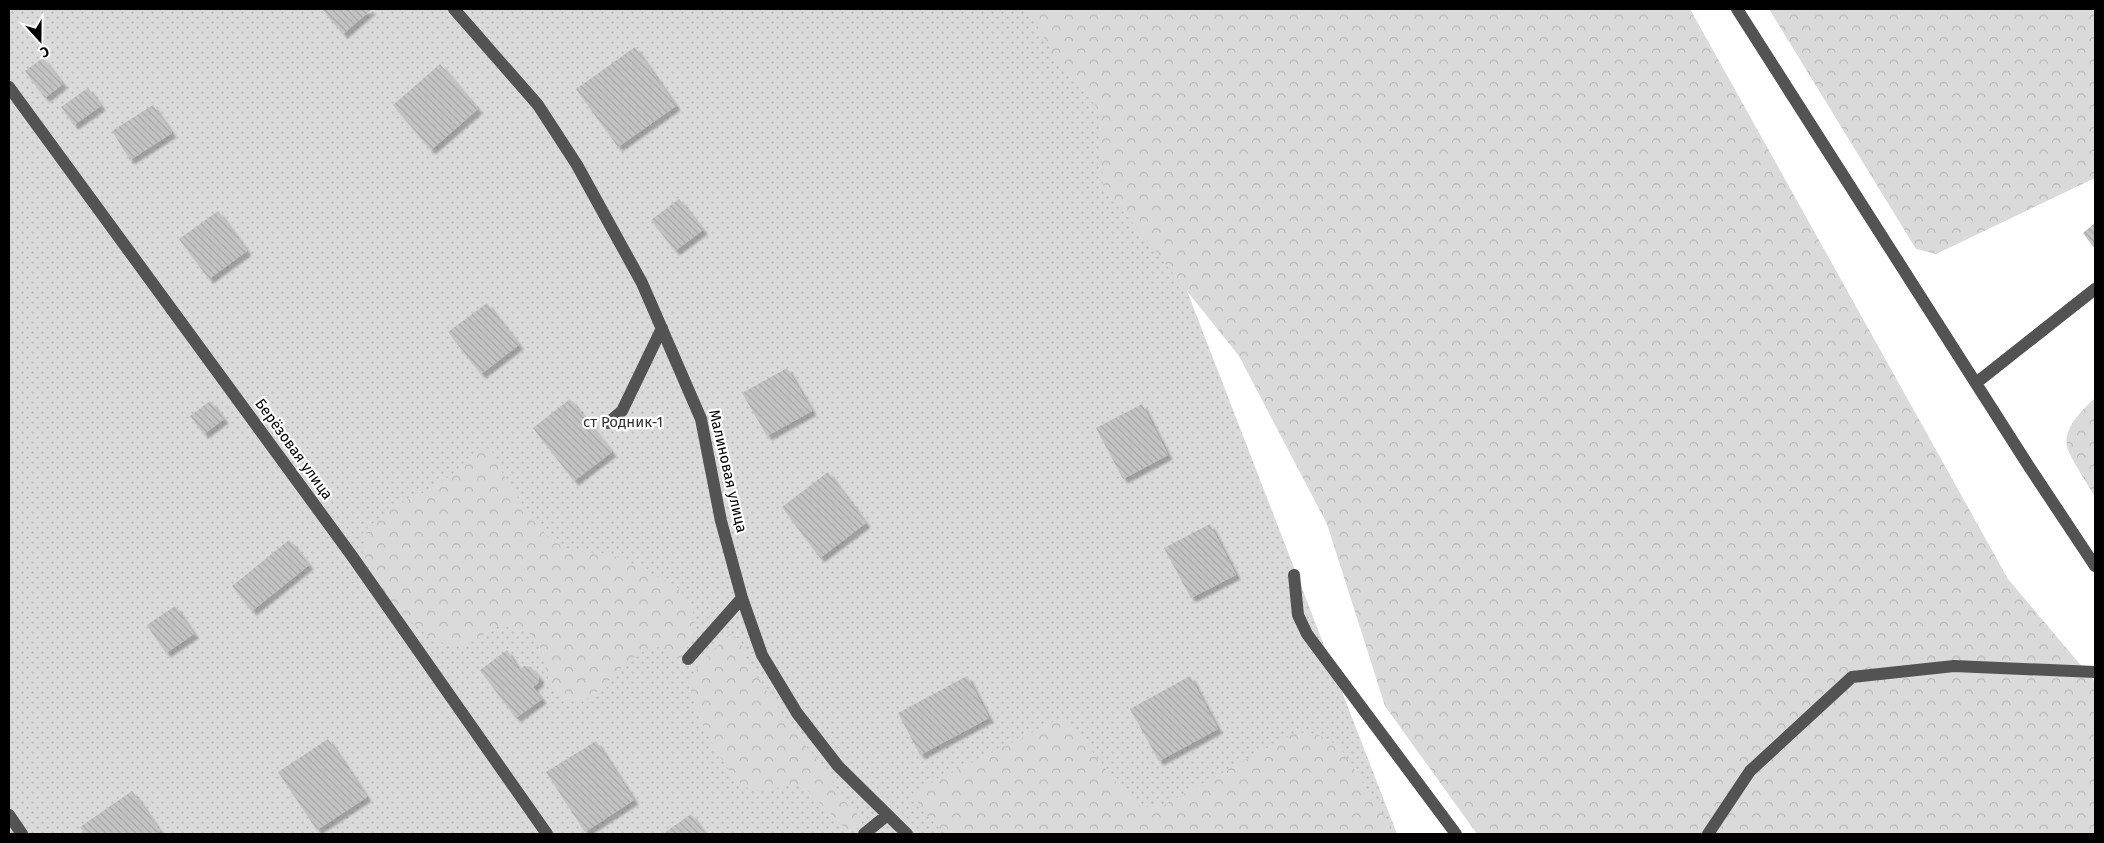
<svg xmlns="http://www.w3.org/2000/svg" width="2104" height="843" viewBox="0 0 2104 843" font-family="'Fira Sans',sans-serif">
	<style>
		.grass { fill: url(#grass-dots) }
		.forest { fill: url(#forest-crowns) }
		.building { fill: url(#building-back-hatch); filter: url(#shadow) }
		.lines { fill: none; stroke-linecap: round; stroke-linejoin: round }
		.minor { stroke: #535353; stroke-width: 12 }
		.labels { text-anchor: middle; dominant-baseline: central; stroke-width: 4.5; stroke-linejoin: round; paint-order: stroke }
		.park-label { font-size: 15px; fill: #313131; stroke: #fff }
		.street-label { font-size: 15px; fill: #000; stroke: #fff }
	</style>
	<defs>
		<pattern id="grass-dots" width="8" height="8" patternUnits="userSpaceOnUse" patternTransform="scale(1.25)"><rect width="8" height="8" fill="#dadada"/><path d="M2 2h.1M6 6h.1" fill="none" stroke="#b9b9b9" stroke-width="1.8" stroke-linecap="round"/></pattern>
		<pattern id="forest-crowns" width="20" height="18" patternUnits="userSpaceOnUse" patternTransform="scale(1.25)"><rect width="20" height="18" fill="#dadada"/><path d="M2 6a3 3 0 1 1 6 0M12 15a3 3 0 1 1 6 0" fill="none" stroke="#b9b9b9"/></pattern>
		<pattern id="building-back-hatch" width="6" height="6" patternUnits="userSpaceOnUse" patternTransform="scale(1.25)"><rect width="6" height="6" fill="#c3c3c3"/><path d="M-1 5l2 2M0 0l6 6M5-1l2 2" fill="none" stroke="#a6a6a6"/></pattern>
		<filter id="shadow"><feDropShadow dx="4.5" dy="4.5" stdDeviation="1" flood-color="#0004"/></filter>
	</defs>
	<rect width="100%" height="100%" fill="#fff"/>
	<path class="grass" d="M9,9h1069l319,825h-1388z"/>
	<path class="forest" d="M1028,9h662l318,570 87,103v152h-618l-92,-128 -58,-182 -88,-168 -136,-170 -4,-76 -45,-54z
		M1769,9h326v169l-159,76 -20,-5z
		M2095,398v99c-5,-9 -27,-42 -28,-51 -4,-18 16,-37 28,-48z
		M491,449l12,25 26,42 21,23 22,12 37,3 21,8 47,25 16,24 1,21 -11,25 -10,1 -12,-11c-34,3 -47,36 -73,51 -6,3 -17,2 -24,3l-16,-23 -8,-32 -13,-15 -21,-4h-9l-30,17 -15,1 -19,-5 -38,-32 -23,-33 -10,-25 6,-23 29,-23 35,-15 23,-17 16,-17z
		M730,634l9,5 10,25 38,57 41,54 15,24 18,19 1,6 -4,4 -12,1 -45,-45c-19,-1 -34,12 -53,4 -15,-5 -37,-47 -45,-62 -6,-13 -10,-29 -14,-43l12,-21z
		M1057,720l13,3 56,72 15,11 23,-1 132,-73 21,2 22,12 57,88h-451l-23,-24 -7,-13 8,-10z"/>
	<path class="building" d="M322,9h50l-29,25z
		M635,47l41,59 -58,41 -42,-58z
		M43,58l20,26 -18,14 -20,-27z
		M440,64l38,45 -47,41 -38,-45z
		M88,88l13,18 -27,19 -13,-18z
		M153,105l19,28 -42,27 -18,-29z
		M679,199l24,31 -28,21 -24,-31z
		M218,211l29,40 -38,28 -30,-40z
		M2095,223v26l-12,-16z
		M487,303l32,42 -38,29 -33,-42z
		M787,368l25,43 -45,25 -25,-43z
		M570,399l42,53 -38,29 -41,-53z
		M210,401l14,18 -20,15 -14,-18z
		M1142,404l26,51 -45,24 -27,-51z
		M828,472l38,51 -46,35 -38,-51z
		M1210,524l26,51 -45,23 -27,-50z
		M289,540l20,25 -57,46 -20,-25z
		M175,606l19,28 -28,19 -19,-28z
		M507,650l12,20 5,-4 7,1 8,10v5l-6,5 9,12 -26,19 -36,-48z
		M967,676l22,42 -69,37 -22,-42z
		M1190,676l28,53 -59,32 -29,-52z
		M328,739l39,58 -50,33 -39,-58z
		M596,741l38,59 -49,32 -39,-60z
		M132,791l28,40 -4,3h-71l-5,-7z
		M691,814l14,20h-42z"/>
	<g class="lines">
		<path class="minor" d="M454,9l84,96 39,60 65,118 59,136 20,102 21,77 20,57 35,58 41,53 69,68
			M1737,9l291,456 67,101
			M9,87l343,469 195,278
			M1976,383l119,-94
			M608,423l14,-12 40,-83
			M1294,575l4,40 9,19 149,200
			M688,659l54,-61
			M9,815l13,19
			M864,834l22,-18
			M1708,834l42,-63 102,-94 102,-11 141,6"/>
	</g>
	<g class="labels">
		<g class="park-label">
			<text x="623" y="422">ст Родник-1</text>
		</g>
		<g class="street-label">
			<text transform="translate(294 449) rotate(54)">Берёзовая улица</text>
			<text transform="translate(728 471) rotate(77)">Малиновая улица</text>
		</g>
	</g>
	<rect width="2104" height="843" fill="none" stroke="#000000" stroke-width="20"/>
	<g transform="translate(40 40) rotate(159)" stroke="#ffffff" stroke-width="4" paint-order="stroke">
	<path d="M0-4L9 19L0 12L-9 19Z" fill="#000000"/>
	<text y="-8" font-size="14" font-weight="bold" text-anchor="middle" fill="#000000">С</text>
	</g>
</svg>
